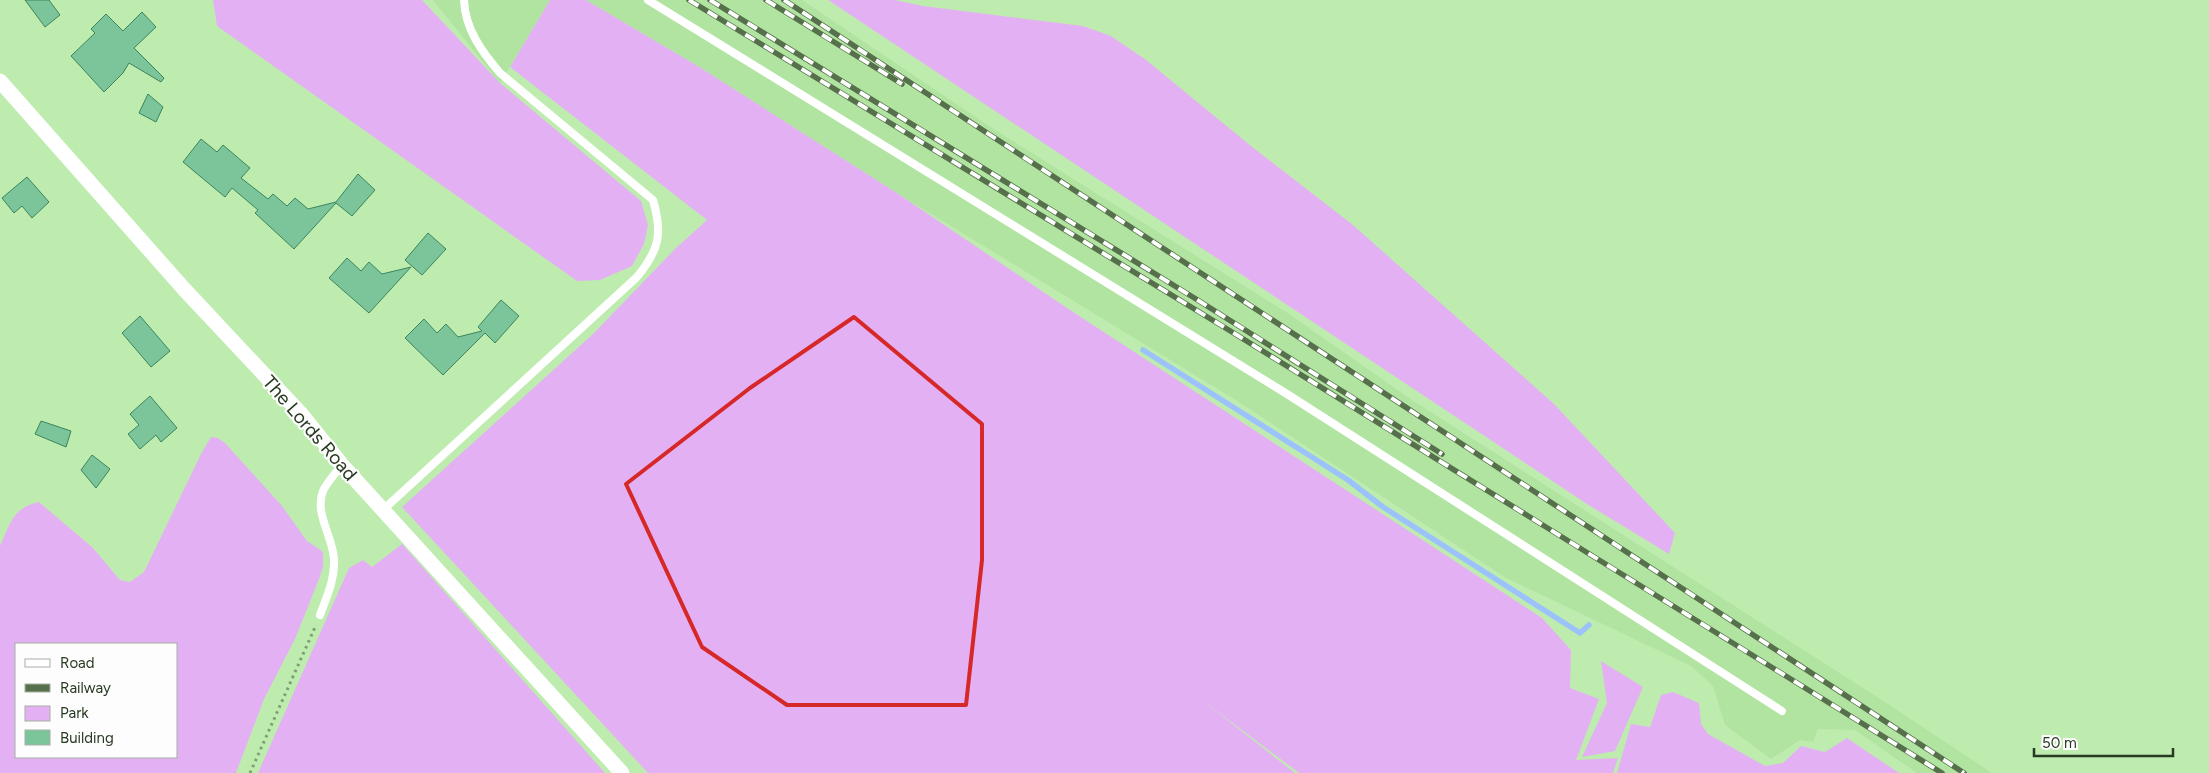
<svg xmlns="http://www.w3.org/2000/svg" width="2209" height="773" viewBox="0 0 2209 773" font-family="Figtree,sans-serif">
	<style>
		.built { fill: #b1e4a0 }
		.green { fill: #e3b1f3; fill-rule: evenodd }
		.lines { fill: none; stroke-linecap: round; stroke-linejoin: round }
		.stream { stroke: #9cc2fb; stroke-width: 5.5 }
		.building { fill: #7cc59b; stroke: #3c845d }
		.path { stroke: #7d9e71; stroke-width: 3; stroke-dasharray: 2.5 4; stroke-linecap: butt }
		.service { stroke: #fff; stroke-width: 8 }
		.minor { stroke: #fff; stroke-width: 15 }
		.rail-casing { stroke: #56704c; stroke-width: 5.5 }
		.rail { stroke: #fdfdfd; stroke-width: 4; stroke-dasharray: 11; stroke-linecap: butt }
		.marked { fill: none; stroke: #d62828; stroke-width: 4; stroke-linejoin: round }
		.labels { text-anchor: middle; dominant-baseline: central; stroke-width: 4.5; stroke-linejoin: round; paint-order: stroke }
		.street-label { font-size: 19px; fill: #283a21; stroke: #fdfdfd }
	</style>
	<rect width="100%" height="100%" fill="#beecaf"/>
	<path class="built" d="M433,0h117l-50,83z
		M586,0h216l190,128 297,186 126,88 470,300 107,71h-75l-62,-43 -37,-1 -5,13 -13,-2 -29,19 -46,-34 -12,-39 -22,-20 -185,-88 -267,-176 -339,-207 -199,-127z"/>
	<path class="green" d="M213,0h209l78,83 141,118 7,24 -4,19 -12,22 -32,14 -23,1 -360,-255z
		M550,0h36l115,68 199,127 170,115 472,308 29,32 -1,38 29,11 -23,61 42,-2 -5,15h-314l-97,-73 93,73h-647l-246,-266 190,-172 84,-87 31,-28 -197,-153z
		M828,0h67l28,6 160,20 28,10 35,24 105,86 102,79 201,179 121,129 -6,21 -82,-50z
		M211,437l7,1 7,5 57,63 25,35 16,11v15l-4,12 -24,60 -31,60 -28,74h-236v-227c10,-22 13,-39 39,-44l54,46 27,32 10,2 14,-10 57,-118zM16,644h160v113h-160z
		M402,544l203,229h-347l91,-205 14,-8 9,7z
		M1601,661l42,26 -28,64 -33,6 25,-54z
		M1673,692l26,11 2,21 7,10 57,32 18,-3 18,-17 24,6 22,-14 52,35h-282l14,-49 19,3 11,-32z"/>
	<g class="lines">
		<path class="stream" d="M1143,350l205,130 35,27 197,126 9,-8"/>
	</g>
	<path class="building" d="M25,0h24l11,15 -15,12z
		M142,12l14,15 -22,21 30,30 -3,4 -32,-19 -6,10 -19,19 -33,-36 24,-23 -4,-4 15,-15 17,17z
		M148,94l15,13 -7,15 -17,-9z
		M201,139l16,13 6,-7 27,23 -9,10 27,21 5,-5 14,12 8,-8 13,11 28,-7 22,-28 17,16 -23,26 -16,-13 -42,46 -39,-36 3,-3 -26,-22 -7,9 -42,-35z
		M27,177l22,25 -17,16 -10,-12 -8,7 -12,-15z
		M428,233l18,16 -24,26 -17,-15z
		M347,258l14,13 8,-9 13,12 29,-7 -42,46 -40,-35z
		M501,300l18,16 -24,27 -10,-10 -42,42 -38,-37 19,-19 13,14 9,-9 12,13 24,-6 -4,-4z
		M140,316l30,35 -19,16 -29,-34z
		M150,396l27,32 -16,14 -5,-7 -16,14 -12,-15 11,-9 -9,-11z
		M41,421l30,10 -5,16 -31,-13z
		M92,455l18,14 -14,19 -15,-18z"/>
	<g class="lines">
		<path class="path" d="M250,773l66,-148"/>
		<path class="service" d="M648,0l639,394 495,317
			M384,509l253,-232c22,-27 26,-43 16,-77l-153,-127c-18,-21 -35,-44 -36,-73
			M320,615c7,-19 15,-35 14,-56 -1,-22 -20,-46 -11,-68 4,-9 13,-18 19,-26"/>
		<path class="minor" d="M0,81l184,208 118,126 40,50 280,308"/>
		<defs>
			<path id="rail" d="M689,0l543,332 710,441
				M710,0l486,299 246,155
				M766,0l136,84
				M784,0l1180,773"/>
		</defs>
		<use href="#rail" class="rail-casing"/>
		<use href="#rail" class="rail"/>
	</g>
	<path class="marked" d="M854,317l128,107v136l-16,145h-179l-85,-58 -76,-163 124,-96z"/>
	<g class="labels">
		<g class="street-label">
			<text transform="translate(310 428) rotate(49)">The Lords Road</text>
		</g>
	</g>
	<rect x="15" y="643" width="162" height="115" fill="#fdfdfd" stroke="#a8afa5"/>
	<rect x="25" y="659" width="25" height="8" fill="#ffffff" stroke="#a8afa5"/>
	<text x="60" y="668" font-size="15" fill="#283a21">Road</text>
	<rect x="25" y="684" width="25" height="8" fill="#56704c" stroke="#a8afa5"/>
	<text x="60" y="693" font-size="15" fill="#283a21">Railway</text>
	<rect x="25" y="706" width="25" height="15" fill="#e3b1f3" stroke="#a8afa5"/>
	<text x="60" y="718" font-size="15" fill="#283a21">Park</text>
	<rect x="25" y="730" width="25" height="15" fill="#7cc59b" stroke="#a8afa5"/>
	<text x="60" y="743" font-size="15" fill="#283a21">Building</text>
	<path d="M2034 748v8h139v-8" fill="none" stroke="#283a21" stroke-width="2.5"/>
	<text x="2042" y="748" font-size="15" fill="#283a21" stroke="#fdfdfd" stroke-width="4" paint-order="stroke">50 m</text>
</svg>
